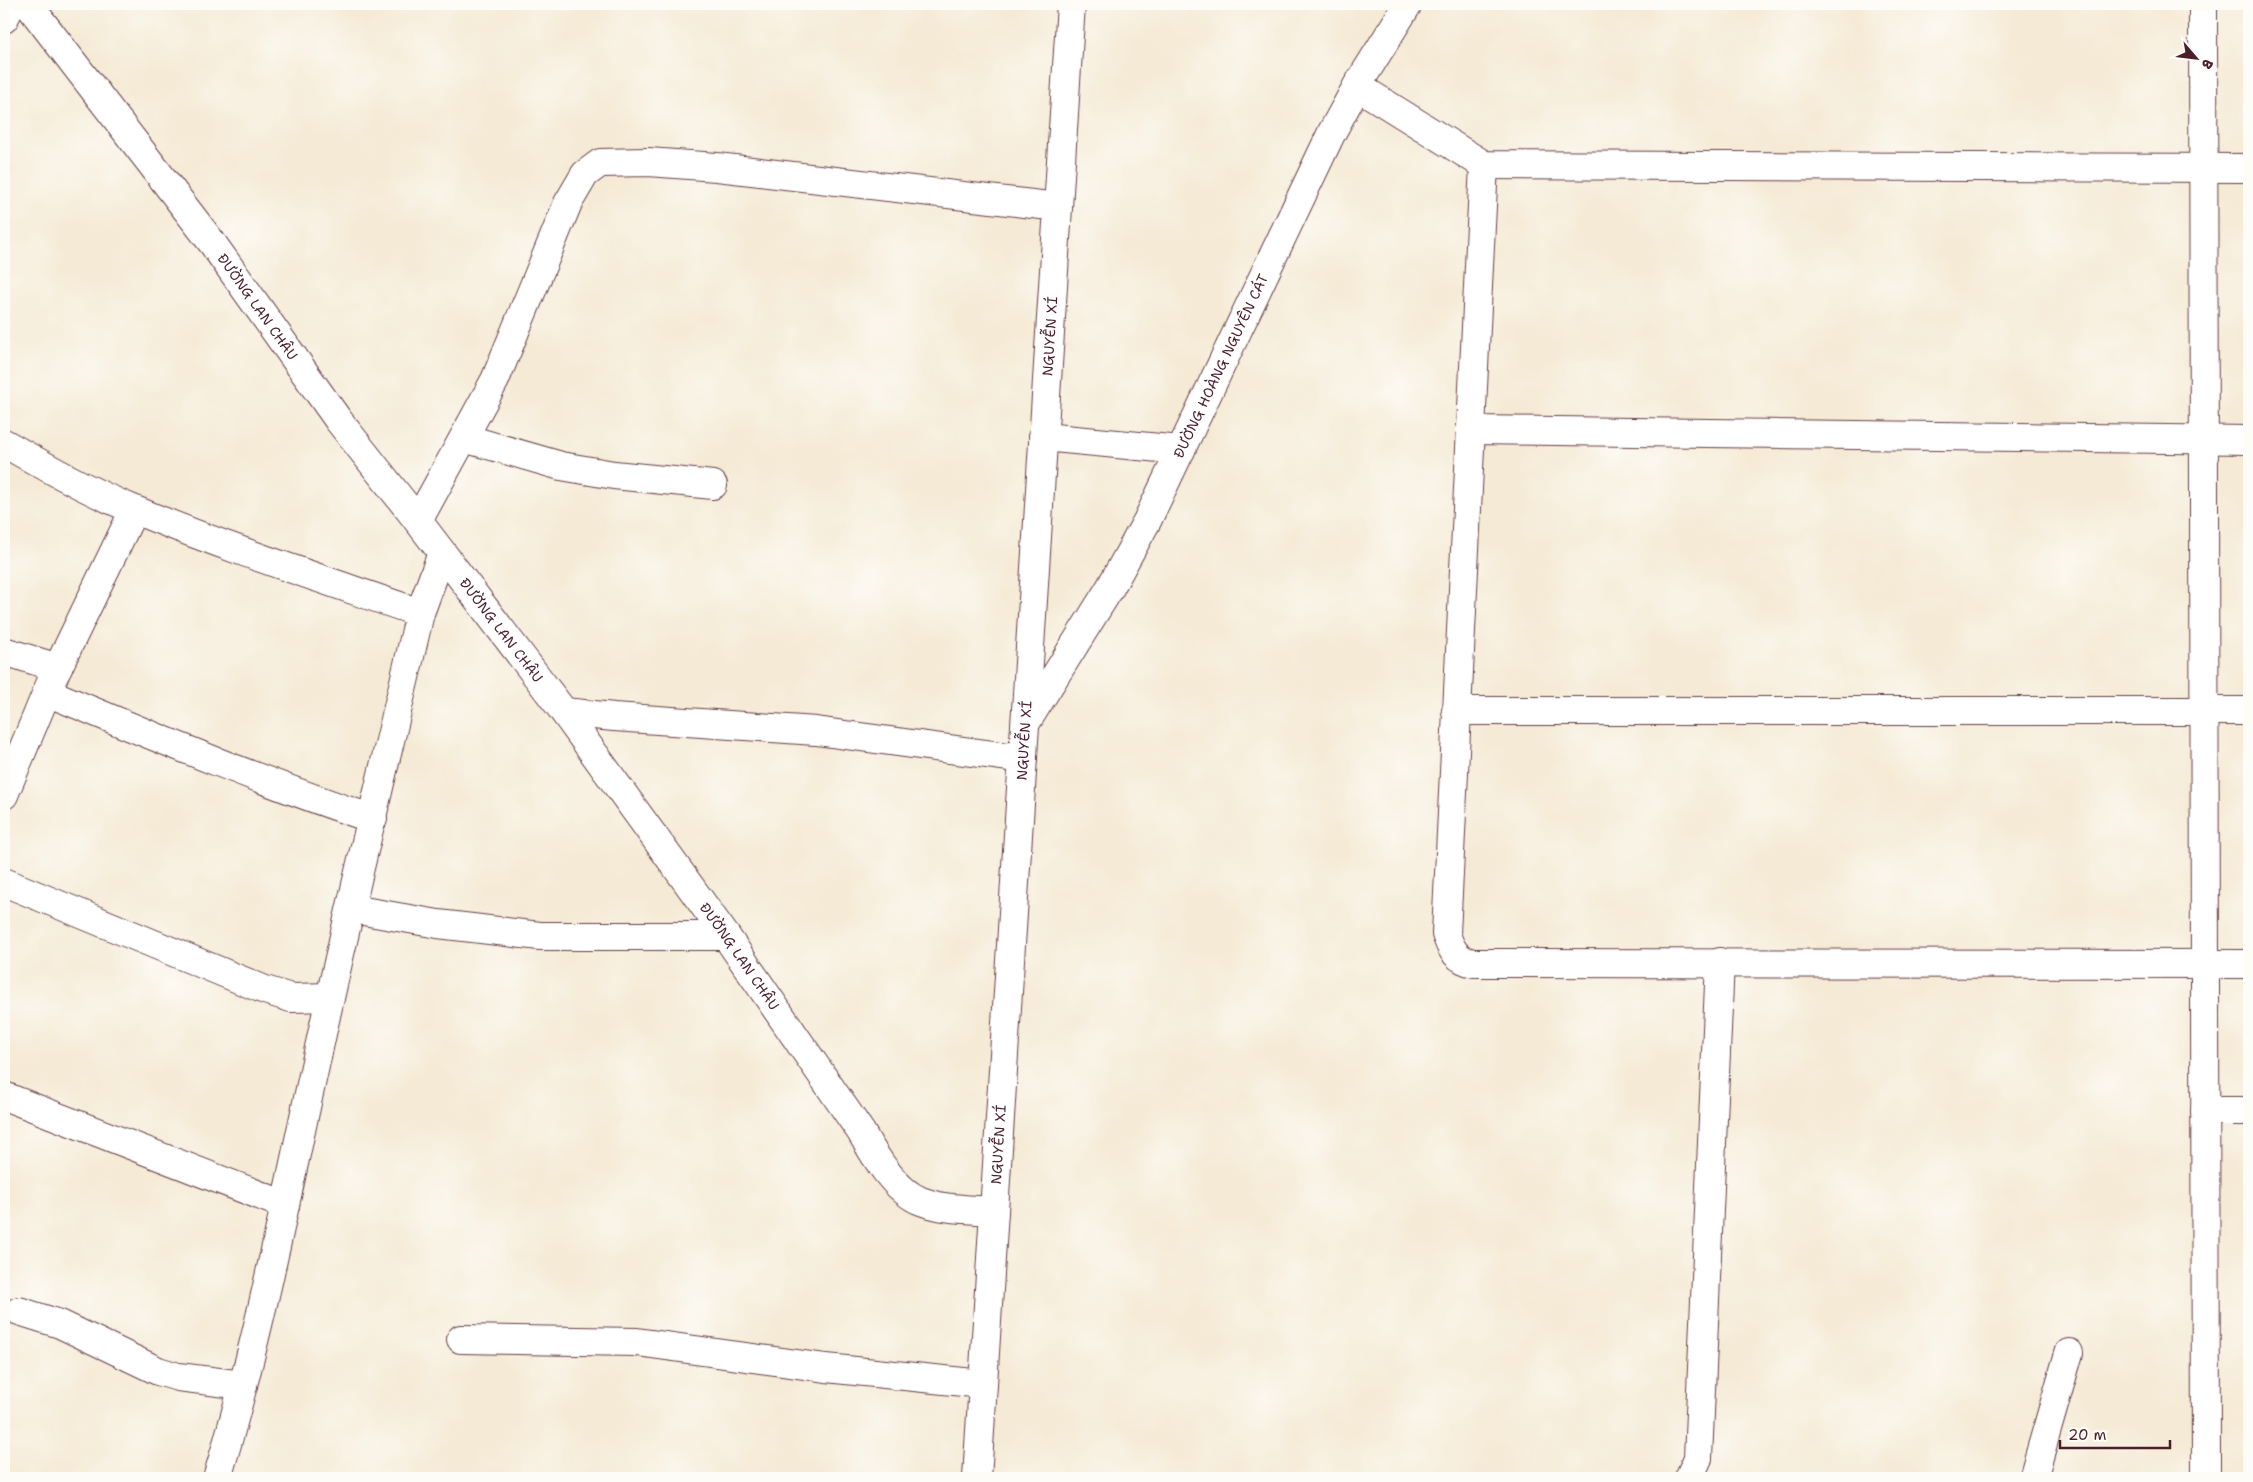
<svg xmlns="http://www.w3.org/2000/svg" width="2253" height="1482" viewBox="0 0 2253 1482" font-family="'Shantell Sans',sans-serif">
	<style>
		.lines { fill: none; stroke-linecap: round; stroke-linejoin: round }
		.minor-casing { stroke: #643d44; stroke-width: 30 }
		.tertiary-casing { stroke: #643d44; stroke-width: 30 }
		.secondary-casing { stroke: #643d44; stroke-width: 30 }
		.minor { stroke: #fff; stroke-width: 28 }
		.tertiary { stroke: #fff; stroke-width: 28 }
		.secondary { stroke: #fff; stroke-width: 28 }
		.labels { text-anchor: middle; dominant-baseline: central; stroke-width: 4.5; stroke-linejoin: round; paint-order: stroke }
		.street-label { font-size: 14px; fill: #4a1f2b; stroke: #fdfcf7 }
	</style>
	<rect width="100%" height="100%" fill="#fdfcf7"/>
	<filter id="ink" filterUnits="userSpaceOnUse"><feTurbulence type="fractalNoise" baseFrequency=".02" numOctaves="2"/><feDisplacementMap in="SourceGraphic" scale="10" xChannelSelector="R" yChannelSelector="G"/><feConvolveMatrix kernelMatrix="1 2 1 2 8 2 1 2 1" color-interpolation-filters="sRGB"/></filter>
	<filter id="wash" filterUnits="userSpaceOnUse"><feTurbulence type="fractalNoise" baseFrequency=".0096" numOctaves="4" result="noise"/><feDisplacementMap in="SourceGraphic" scale="20" xChannelSelector="R" yChannelSelector="G"/><feGaussianBlur stdDeviation="1.12" result="paint"/><feColorMatrix in="noise" values="0 0 0 0 0 0 0 0 0 0 0 0 0 0 0 0 0 1.4 0 .05"/><feComposite in="paint" operator="in"/></filter>
	<g filter="url(#wash)">
		<rect width="100%" height="100%" fill="#f5ead5"/>
	</g>
	<g filter="url(#ink)">
		<g class="lines">
			<defs>
				<g id="minor">
					<path id="s1" d="M28,4l185,240 126,177 79,100 146,191 162,224 135,196c13,23 34,59 60,69 23,9 49,8 73,10"/>
					<path d="M4,19l8,-15"/>
					<path d="M1357,86l127,79 765,3"/>
					<path d="M1484,165l-38,769c5,16 11,26 28,29l775,1"/>
					<path d="M1470,430l779,10"/>
					<path d="M464,438l97,28 53,9 99,10"/>
					<path d="M4,443c42,24 86,49 131,67 94,39 190,70 285,103"/>
					<path d="M418,521l77,-141 73,-177 17,-29 15,-11 48,-1 69,5 341,40"/>
					<path d="M4,651l54,17"/>
					<path d="M47,692c108,45 215,90 326,127"/>
					<path d="M1456,711h793"/>
					<path d="M564,712l50,5 202,14 207,28"/>
					<path d="M4,795l47,-113 83,-172"/>
					<path d="M4,882l261,108 26,8 39,-1"/>
					<path d="M352,909l86,15 102,12h186"/>
					<path d="M4,1096l281,109"/>
					<path d="M2205,1111h44"/>
					<path d="M19,1311l41,13 98,47 20,6 65,8"/>
					<path d="M461,1339l176,3 189,26 157,16"/>
					<path d="M217,1478c42,-138 69,-281 100,-421 32,-149 69,-296 103,-444l22,-60"/>
					<path d="M1689,1478l9,-20 22,-496"/>
					<path d="M2033,1478l36,-125"/>
				</g>
				<path id="tertiary" d="M2203,4l3,1474"/>
				<g id="secondary">
					<path d="M1043,437l138,13"/>
					<path id="s2" d="M1027,721l83,-133 37,-67 185,-389 25,-46 51,-82"/>
					<path id="s3" d="M977,1478l94,-1474"/>
				</g>
			</defs>
			<use href="#minor" class="minor-casing"/>
			<use href="#tertiary" class="tertiary-casing"/>
			<use href="#secondary" class="secondary-casing"/>
			<use href="#minor" class="minor"/>
			<use href="#tertiary" class="tertiary"/>
			<use href="#secondary" class="secondary"/>
		</g>
	</g>
	<g class="labels">
		<g class="street-label">
			<text stroke="none"><textPath href="#s1" startOffset="380">ĐƯỜNG LAN CHÂU</textPath></text>
			<text stroke="none"><textPath href="#s3" startOffset="1144">NGUYỄN XÍ</textPath></text>
			<text stroke="none"><textPath href="#s2" startOffset="405">ĐƯỜNG HOÀNG NGUYÊN CÁT</textPath></text>
			<text stroke="none"><textPath href="#s1" startOffset="785">ĐƯỜNG LAN CHÂU</textPath></text>
			<text stroke="none"><textPath href="#s3" startOffset="739">NGUYỄN XÍ</textPath></text>
			<text stroke="none"><textPath href="#s1" startOffset="1189">ĐƯỜNG LAN CHÂU</textPath></text>
			<text stroke="none"><textPath href="#s3" startOffset="334">NGUYỄN XÍ</textPath></text>
		</g>
	</g>
	<rect width="2253" height="1482" fill="none" stroke="#fdfcf7" stroke-width="20"/>
	<g transform="translate(2196 58) rotate(118)" stroke="#fdfcf7" stroke-width="4" paint-order="stroke">
	<path d="M0-4L9 19L0 12L-9 19Z" fill="#4a1f2b"/>
	<text y="-8" font-size="14" font-weight="bold" text-anchor="middle" fill="#4a1f2b">B</text>
	</g>
	<path d="M2060 1440v8h110v-8" fill="none" stroke="#4a1f2b" stroke-width="2.5"/>
	<text x="2068" y="1440" font-size="15" fill="#4a1f2b" stroke="#fdfcf7" stroke-width="4" paint-order="stroke">20 m</text>
</svg>
